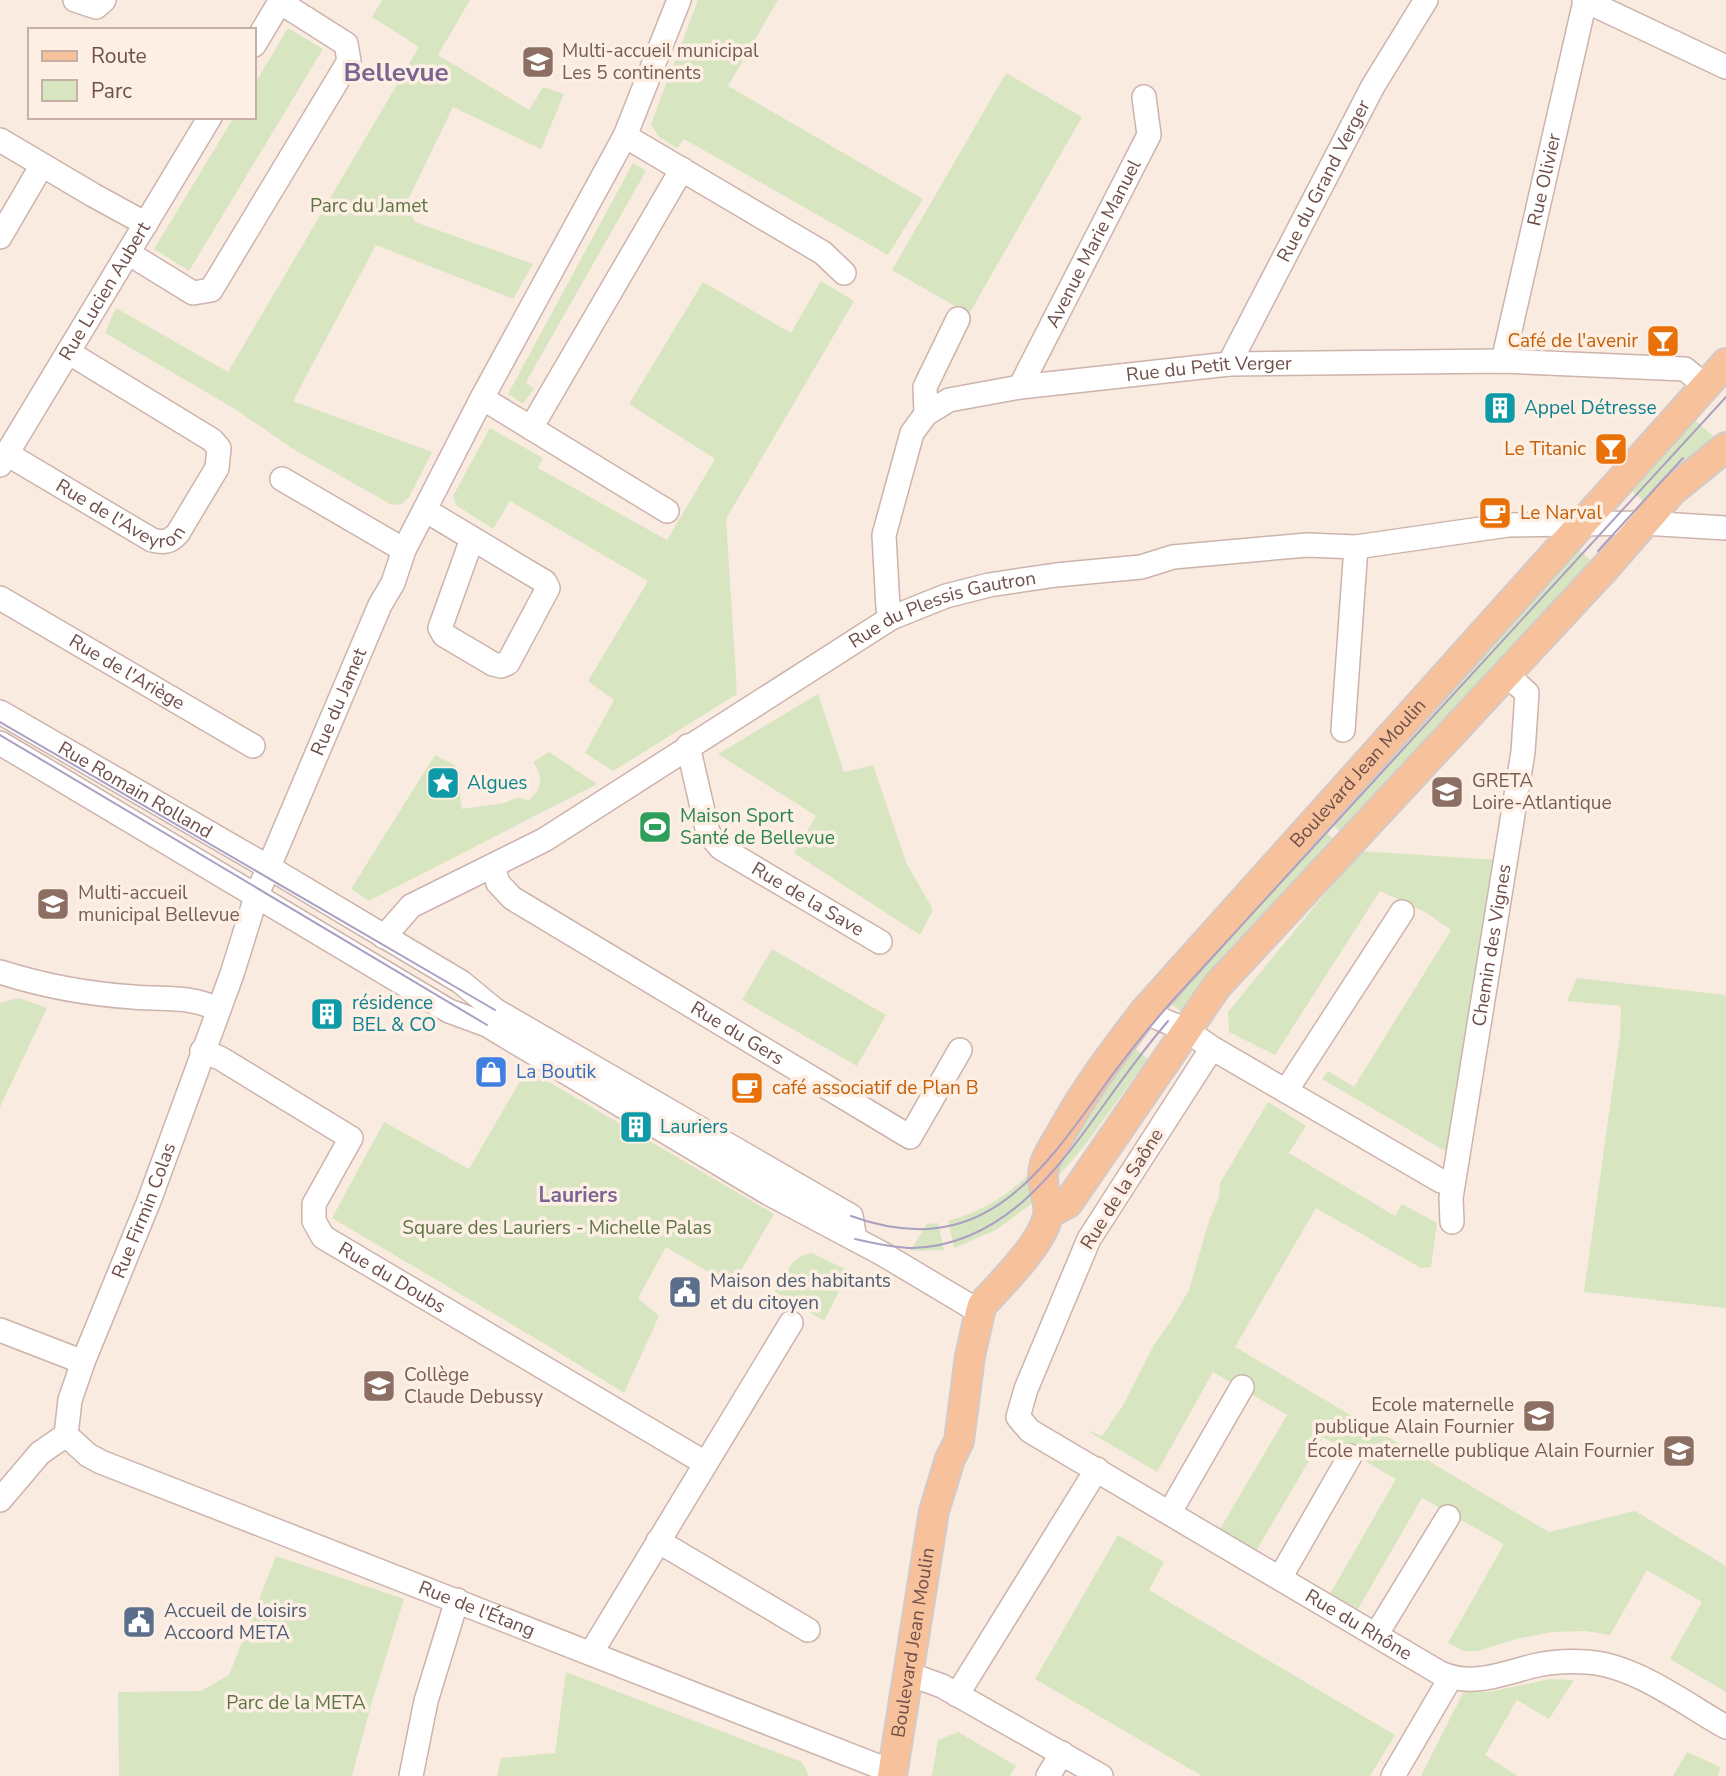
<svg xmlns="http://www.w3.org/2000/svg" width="1726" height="1776" viewBox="0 0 1726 1776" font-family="'Nunito Sans',sans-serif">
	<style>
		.green { fill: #d7e6c0 }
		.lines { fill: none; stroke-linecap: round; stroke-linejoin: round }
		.minor-casing { stroke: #ccb3ab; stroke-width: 26 }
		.major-casing { stroke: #d4cac8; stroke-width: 32 }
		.minor { stroke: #fff; stroke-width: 23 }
		.major { stroke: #f6c19b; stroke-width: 28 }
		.tram { stroke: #aba0c2; stroke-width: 2 }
		.labels { text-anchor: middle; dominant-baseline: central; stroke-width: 7; stroke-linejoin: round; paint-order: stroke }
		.education-label { font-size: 19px; fill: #785e54; stroke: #feefe5; text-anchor: start }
		.street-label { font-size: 19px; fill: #6f4f49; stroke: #feefe5 }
		.park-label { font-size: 19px; fill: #5c7542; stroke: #feefe5 }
		.food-label { font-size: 19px; fill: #c56008; stroke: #feefe5; text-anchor: end }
		.culture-label { font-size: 19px; fill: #0d838f; stroke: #feefe5; text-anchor: start }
		.leisure-label { font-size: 19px; fill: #27864d; stroke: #feefe5; text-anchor: start }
		.shop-label { font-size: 19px; fill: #366cbe; stroke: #feefe5; text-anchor: start }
		.service-label { font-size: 19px; fill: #4e5e75; stroke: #feefe5; text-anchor: start }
		.neighbourhood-label { font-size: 21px; font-weight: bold; fill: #7a6592; stroke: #feefe5 }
		.district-label { font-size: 26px; font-weight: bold; fill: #7a6592; stroke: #feefe5 }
	</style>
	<rect width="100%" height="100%" fill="#faebe0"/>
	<path class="green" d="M382,0h88l-32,55 91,55 14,-23 21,7 -23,55 -88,-42 -46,95 8,20 118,42 -20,35 -137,-54 -83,156 139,51 -23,45 -7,7 -10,1 -99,-56 -58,-40 -130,-76 11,-25 112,64 191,-325 -47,-30z
		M698,0h80l-50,86 195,113 -35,56 -204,-116 -7,9 -18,-11 -8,-13z
		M288,28l35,21 -134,222 -35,-22 80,-132h20v-32z
		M1006,73l76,44 -113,197 -77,-44z
		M633,163l13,8 -120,211 8,7 -11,15 -15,-10z
		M821,281l33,20 -128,218 11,175 -124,77 -28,-18 29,-53 -26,-19 60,-100 -138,-80 -17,28 -37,-24 -3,-9 37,-68 53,30 -5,10 129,72 48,-81 -86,-55 74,-122 88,51z
		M1689,415l32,28 -72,63 -17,-15 21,-23z
		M1579,550l17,15 -251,271 -17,-15z
		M818,694l26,78 29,-7 33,97 27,48 -13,25 -126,-82 22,-37 -98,-62z
		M549,752l48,32 -228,117 -18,-12 84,-134 20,10 7,44 43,-6 13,-6 10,4c14,-12 16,-24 5,-39z
		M1321,828l17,15 -155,171 -17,-15z
		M1360,851l138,9 -46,295 -130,-76 6,-8 26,16 97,-157 -26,-18 -45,-21 -105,164 -46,-23 -1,-20z
		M772,949l114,66 -29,51 -115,-66z
		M1577,978l149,17v313l-142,-16 36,-257 1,-29 -54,-5z
		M19,998l28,10 -47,99v-104z
		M1126,1041l22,18 -66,90 -28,32 1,-16z
		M527,1069l247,145 -42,72 -66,-39 -28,51 21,18 -35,77 -69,-43 -223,-132 52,-96 85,47z
		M1268,1102l38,24 -17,27 106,63 7,-12 35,19 -6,44 -10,1 -105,-60 -81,139 314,185 86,-21 91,55v126l-56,-33 32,-57 -55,-32 -37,65 -25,-4 -32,1 -37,7 -38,12h-14l-16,-8 56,-99 -82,-46 -64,111 -28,-15 66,-115 -73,-42 -67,114 -36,-22 67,-114 -74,-43 -56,100 -71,-42 16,6 20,-29 32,-62 15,-21 20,-34 19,-66 11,-27 1,-14z
		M1037,1166l-6,38 -35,26 -42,18 -6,-27c36,-10 63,-27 89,-55z
		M938,1223l6,27 -34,1 17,-27z
		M812,1253l37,18 -25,50 -49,-29c9,-16 17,-37 37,-39z
		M1118,1535l46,27 -15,28 246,145 -25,41h-168l-167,-97z
		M276,1556l128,43 -33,106 -19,71h-233l-1,-84 83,-1 28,-16z
		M566,1672l236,90 7,14h-312l4,-18 54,-5z
		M1551,1679l23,1 -25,39 -32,-19 -32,55 33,21h-97l43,-85 24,1z
		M958,1732l58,34 -6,10h-78l6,-36z
		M1687,1752l33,15 -2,9h-45z"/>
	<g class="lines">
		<defs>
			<g id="minor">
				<path d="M75,0l21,7 8,-7"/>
				<path d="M1584,0l142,67"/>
				<path d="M254,45l27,-45"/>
				<path d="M625,136l198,117 21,20"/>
				<path d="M0,140l93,55 53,29"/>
				<path d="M0,237l42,-72"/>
				<path d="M128,253l65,40 18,-3 138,-229 -3,-17 -66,-42"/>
				<path id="s1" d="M1503,361l82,-360"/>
				<path id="s2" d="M1229,364l144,-278 53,-86"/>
				<path id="s3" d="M1020,387l129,-252 -5,-38"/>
				<path d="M482,398l185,113"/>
				<path d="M926,414l-1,-27 33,-68"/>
				<path d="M531,428l151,-259"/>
				<path id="s4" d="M7,454l145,86c12,3 18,2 26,-7l39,-65 2,-20 -7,-8 -144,-88"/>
				<path id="s5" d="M0,465l210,-348"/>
				<path d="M282,479l122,71"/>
				<path d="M425,510l120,72 3,6 -40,75 -7,3 -8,-2 -49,-29 -4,-7 32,-89"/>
				<path id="s6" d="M0,598l253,148"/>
				<path id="s7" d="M891,618l-3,-10 -4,-73 28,-102 14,-19 23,-14 71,-13 209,-23 274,-3 182,8 19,16"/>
				<path id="s8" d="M0,712l270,156 191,114 34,28 356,206 4,23"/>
				<path d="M1343,730l13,-183"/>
				<path d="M0,743l449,268 38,14 281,168 113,60 99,59"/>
				<path id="s9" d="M688,746l20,87 13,15 159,94"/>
				<path id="s10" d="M493,866l5,17 14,15 398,239 50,-87"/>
				<path id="s11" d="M384,937l27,-31 133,-66 347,-222 55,-22 43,-11 67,-10 85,-8 32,-10 134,-12 49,2 152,-22 135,-2 83,5"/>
				<path d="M0,972c44,14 87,22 133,25 33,3 54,-2 85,12"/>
				<path d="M1144,1012l42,18 26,18 229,133"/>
				<path id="s12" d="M1212,1048l-123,191 -63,150 -8,28 12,14 410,242c32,14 61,1 93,-7 17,-4 36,-5 54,-4 48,3 98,42 139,65"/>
				<path id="s13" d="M202,1051l18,7 131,80 -37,66v17l9,16 382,226"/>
				<path d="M1286,1091l116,-179"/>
				<path id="s14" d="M1452,1222l-1,-24 72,-446 4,-59 -20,-18"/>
				<path d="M0,1330l83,32"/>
				<path id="s15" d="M66,1435l22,20 13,7 792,310"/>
				<path id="s16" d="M0,1500l40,-47 26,-18 4,-35 13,-38 66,-161 83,-227 24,-77 124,-292 13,-22 11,-33 78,-152 143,-262 54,-136"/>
				<path d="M1170,1512l72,-125"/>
				<path d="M658,1541l150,89"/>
				<path d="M1280,1578l70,-122"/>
				<path d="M1376,1635l72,-118"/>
				<path d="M591,1653l200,-330"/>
				<path d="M909,1674l33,12 159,90"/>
				<path d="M957,1695l140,-226"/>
				<path d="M411,1776l15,-75 31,-101"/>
				<path d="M1048,1776l14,-23"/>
				<path d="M1393,1776l58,-99"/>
			</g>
			<g id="major">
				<path d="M1049,1213l19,-10 149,-217 389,-419 66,-76 54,-44"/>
				<path id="s17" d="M892,1776l42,-265 16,-52 9,-18 11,-85 10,-44 2,-7c19,-21 61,-62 66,-90 3,-15 -10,-30 -3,-52 4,-11 12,-22 18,-33 23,-42 52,-80 81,-118l582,-649"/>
			</g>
		</defs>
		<use href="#minor" class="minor-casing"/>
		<use href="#major" class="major-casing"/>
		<use href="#minor" class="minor"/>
		<use href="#major" class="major"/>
		<path class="tram" d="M1598,551l85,-93
			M0,722l495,288
			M0,735l487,290
			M851,1216c130,47 189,-40 256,-134 21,-29 43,-56 67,-83l552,-602
			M855,1239c19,4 39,9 58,9 91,-3 145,-79 193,-146 20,-28 40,-55 62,-81"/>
	</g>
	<defs>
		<symbol id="school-square" viewBox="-11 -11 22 22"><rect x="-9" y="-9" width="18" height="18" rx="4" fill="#8d6e63" stroke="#feefe5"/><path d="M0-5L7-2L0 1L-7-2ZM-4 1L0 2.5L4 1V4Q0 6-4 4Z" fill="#fff"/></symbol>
		<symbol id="bar-square" viewBox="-11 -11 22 22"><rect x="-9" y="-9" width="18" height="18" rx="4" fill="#e8710a" stroke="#feefe5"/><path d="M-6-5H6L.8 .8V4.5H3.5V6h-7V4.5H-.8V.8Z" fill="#fff"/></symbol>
		<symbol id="building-square" viewBox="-11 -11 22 22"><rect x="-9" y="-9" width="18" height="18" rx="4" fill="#0f9aa8" stroke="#feefe5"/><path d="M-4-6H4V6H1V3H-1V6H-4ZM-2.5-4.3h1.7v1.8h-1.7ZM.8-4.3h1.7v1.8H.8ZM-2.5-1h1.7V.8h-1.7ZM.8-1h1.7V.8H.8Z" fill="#fff"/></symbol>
		<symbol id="cafe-square" viewBox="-11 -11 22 22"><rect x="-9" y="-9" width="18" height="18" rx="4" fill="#e8710a" stroke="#feefe5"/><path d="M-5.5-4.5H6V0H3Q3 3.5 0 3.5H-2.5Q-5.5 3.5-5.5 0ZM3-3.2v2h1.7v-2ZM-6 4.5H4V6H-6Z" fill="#fff"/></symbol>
		<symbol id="sight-square" viewBox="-11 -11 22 22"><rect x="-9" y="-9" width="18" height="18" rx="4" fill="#0f9aa8" stroke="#feefe5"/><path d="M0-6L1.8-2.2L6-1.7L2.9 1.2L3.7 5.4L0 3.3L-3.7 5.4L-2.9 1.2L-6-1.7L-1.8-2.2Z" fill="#fff"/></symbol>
		<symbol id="stadium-square" viewBox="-11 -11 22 22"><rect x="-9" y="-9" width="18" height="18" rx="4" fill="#2e9e5b" stroke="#feefe5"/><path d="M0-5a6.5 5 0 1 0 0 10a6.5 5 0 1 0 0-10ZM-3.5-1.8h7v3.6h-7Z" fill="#fff"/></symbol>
		<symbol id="shop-square" viewBox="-11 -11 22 22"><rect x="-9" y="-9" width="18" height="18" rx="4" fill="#3f7fe0" stroke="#feefe5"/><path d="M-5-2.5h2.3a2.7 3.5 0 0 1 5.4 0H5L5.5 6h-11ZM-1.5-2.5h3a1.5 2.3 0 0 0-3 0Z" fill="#fff"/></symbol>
		<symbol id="civic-square" viewBox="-11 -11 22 22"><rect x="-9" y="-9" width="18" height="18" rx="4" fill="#5c6f8a" stroke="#feefe5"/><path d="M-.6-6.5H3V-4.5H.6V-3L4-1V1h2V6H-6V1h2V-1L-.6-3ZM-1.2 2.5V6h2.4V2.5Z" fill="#fff"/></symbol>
	</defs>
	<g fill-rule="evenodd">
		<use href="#school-square" x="519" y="43" width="38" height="38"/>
		<use href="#bar-square" x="1644" y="322" width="38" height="38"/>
		<use href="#building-square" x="1481" y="389" width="38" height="38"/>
		<use href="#bar-square" x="1592" y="430" width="38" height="38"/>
		<use href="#cafe-square" x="1476" y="494" width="38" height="38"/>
		<use href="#sight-square" x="424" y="764" width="38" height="38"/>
		<use href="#school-square" x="1428" y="773" width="38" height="38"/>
		<use href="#stadium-square" x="636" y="808" width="38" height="38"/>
		<use href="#school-square" x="34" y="885" width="38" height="38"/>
		<use href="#building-square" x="308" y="995" width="38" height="38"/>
		<use href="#shop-square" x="472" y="1053" width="38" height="38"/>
		<use href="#cafe-square" x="728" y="1069" width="38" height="38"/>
		<use href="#building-square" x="617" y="1108" width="38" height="38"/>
		<use href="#civic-square" x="666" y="1273" width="38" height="38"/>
		<use href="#school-square" x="360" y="1367" width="38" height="38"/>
		<use href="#school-square" x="1520" y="1397" width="38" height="38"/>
		<use href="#school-square" x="1660" y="1432" width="38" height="38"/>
		<use href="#civic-square" x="120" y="1603" width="38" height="38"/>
	</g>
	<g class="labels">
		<g class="education-label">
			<text x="562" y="51">Multi-accueil municipal<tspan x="562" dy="22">Les 5 continents</tspan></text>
			<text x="1472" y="781">GRETA<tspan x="1472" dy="22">Loire-Atlantique</tspan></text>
			<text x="78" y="893">Multi-accueil<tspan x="78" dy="22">municipal Bellevue</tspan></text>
			<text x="404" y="1375">Collège<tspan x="404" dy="22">Claude Debussy</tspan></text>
			<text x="1514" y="1405" text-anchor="end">Ecole maternelle<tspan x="1514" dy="22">publique Alain Fournier</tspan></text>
			<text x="1654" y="1451" text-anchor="end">École maternelle publique Alain Fournier</text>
		</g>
		<g class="street-label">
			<text stroke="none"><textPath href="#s2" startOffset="206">Rue du Grand Verger</textPath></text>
			<text stroke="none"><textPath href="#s1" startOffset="186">Rue Olivier</textPath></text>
			<text stroke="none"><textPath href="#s3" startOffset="161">Avenue Marie Manuel</textPath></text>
			<text stroke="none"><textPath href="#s5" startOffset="203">Rue Lucien Aubert</textPath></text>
			<text stroke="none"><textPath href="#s7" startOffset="502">Rue du Petit Verger</textPath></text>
			<text stroke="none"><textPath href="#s4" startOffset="131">Rue de l'Aveyron</textPath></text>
			<text stroke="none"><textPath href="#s11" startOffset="653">Rue du Plessis Gautron</textPath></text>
			<text stroke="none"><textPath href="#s6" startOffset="147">Rue de l'Ariège</textPath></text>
			<text stroke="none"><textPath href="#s16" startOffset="877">Rue du Jamet</textPath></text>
			<text stroke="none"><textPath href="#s17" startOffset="1148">Boulevard Jean Moulin</textPath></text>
			<text stroke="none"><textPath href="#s8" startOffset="156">Rue Romain Rolland</textPath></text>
			<text stroke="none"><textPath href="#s9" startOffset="210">Rue de la Save</textPath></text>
			<text stroke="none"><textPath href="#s14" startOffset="280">Chemin des Vignes</textPath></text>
			<text stroke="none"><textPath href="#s10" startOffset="301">Rue du Gers</textPath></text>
			<text transform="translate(1122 1189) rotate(-58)">Rue de la Saône</text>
			<text stroke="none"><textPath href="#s16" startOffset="332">Rue Firmin Colas</textPath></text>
			<text stroke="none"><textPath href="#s13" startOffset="364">Rue du Doubs</textPath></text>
			<text stroke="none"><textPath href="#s15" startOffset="448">Rue de l'Étang</textPath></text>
			<text stroke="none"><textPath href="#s12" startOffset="819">Rue du Rhône</textPath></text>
			<text stroke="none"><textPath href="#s17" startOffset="135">Boulevard Jean Moulin</textPath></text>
		</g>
		<g class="park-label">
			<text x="369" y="206">Parc du Jamet</text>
			<text x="557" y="1228">Square des Lauriers - Michelle Palas</text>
			<text x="296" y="1703">Parc de la META</text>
		</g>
		<g class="food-label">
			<text x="1638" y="341">Café de l'avenir</text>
			<text x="1586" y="449">Le Titanic</text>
			<text x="1520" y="513" text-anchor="start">Le Narval</text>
			<text x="772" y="1088" text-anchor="start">café associatif de Plan B</text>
		</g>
		<g class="culture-label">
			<text x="1524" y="408">Appel Détresse</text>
			<text x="467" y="783">Algues</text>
			<text x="352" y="1003">résidence<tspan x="352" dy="22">BEL &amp; CO</tspan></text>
			<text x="660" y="1127">Lauriers</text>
		</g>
		<g class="leisure-label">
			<text x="680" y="816">Maison Sport<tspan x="680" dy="22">Santé de Bellevue</tspan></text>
		</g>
		<g class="shop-label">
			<text x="516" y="1072">La Boutik</text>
		</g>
		<g class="service-label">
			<text x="710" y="1281">Maison des habitants<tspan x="710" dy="22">et du citoyen</tspan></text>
			<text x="164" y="1611">Accueil de loisirs<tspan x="164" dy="22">Accoord META</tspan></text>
		</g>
		<g class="neighbourhood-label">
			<text x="578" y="1195">Lauriers</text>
		</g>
		<g class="district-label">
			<text x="396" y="72">Bellevue</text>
		</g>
	</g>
	<rect x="28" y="28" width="228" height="91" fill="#feefe5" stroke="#c5afa7" stroke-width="2"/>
	<rect x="42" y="51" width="35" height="10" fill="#f6c19b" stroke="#c5afa7" stroke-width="2"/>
	<text x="91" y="63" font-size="21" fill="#6f4f49">Route</text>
	<rect x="42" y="80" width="35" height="21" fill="#d7e6c0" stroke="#c5afa7" stroke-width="2"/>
	<text x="91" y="98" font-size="21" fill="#6f4f49">Parc</text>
</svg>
